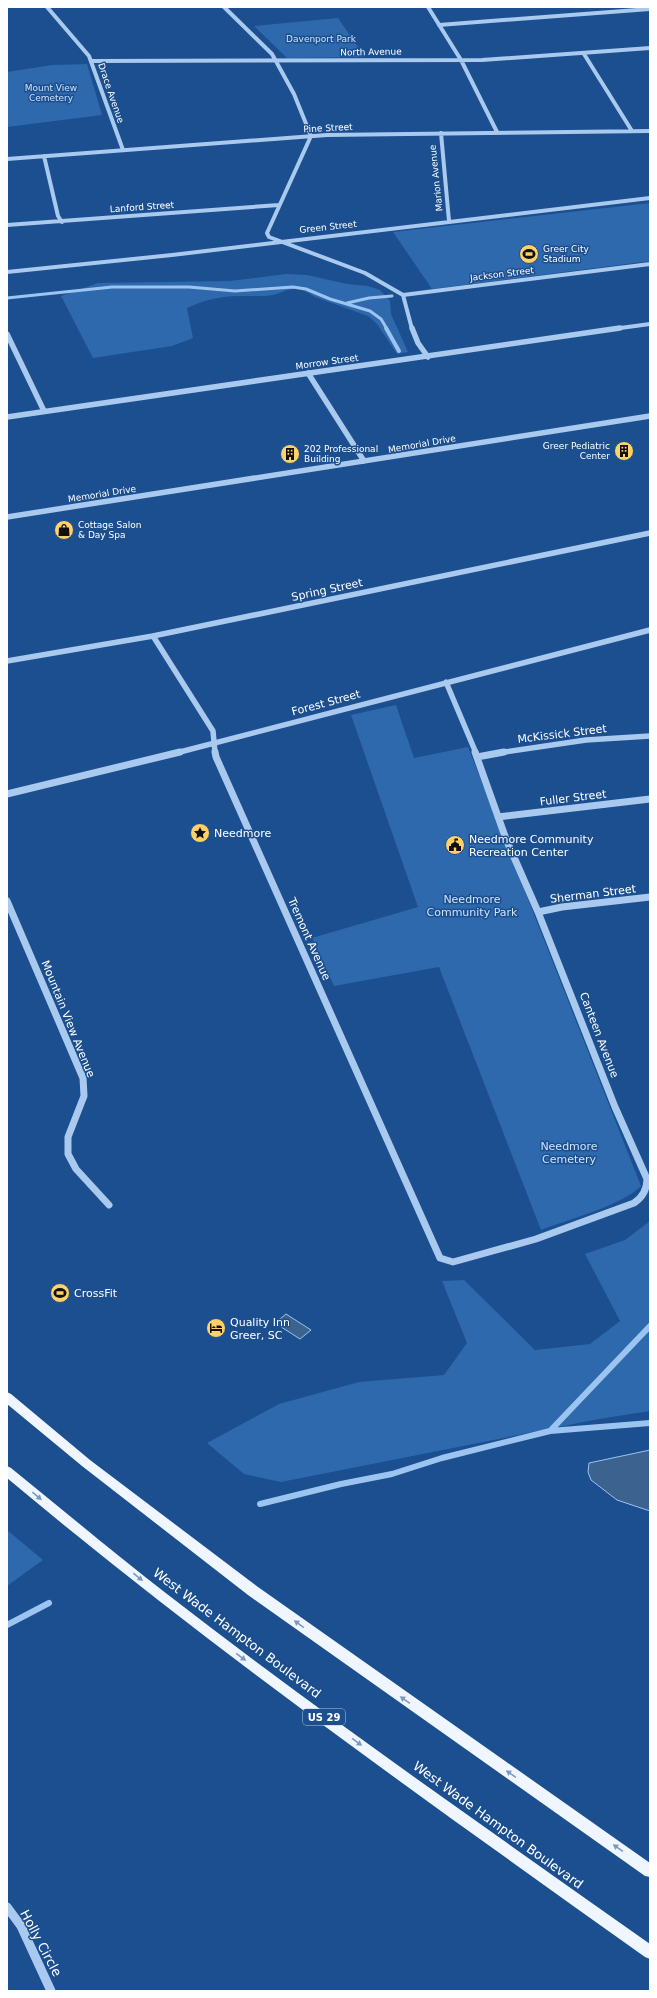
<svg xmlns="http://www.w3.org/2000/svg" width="657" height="1998" viewBox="0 0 657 1998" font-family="'DejaVu Sans',sans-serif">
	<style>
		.green { fill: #2e69ad }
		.water { fill: #3c6290; stroke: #9cc4f0 }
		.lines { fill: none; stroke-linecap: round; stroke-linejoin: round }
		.stream-far2 { stroke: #9cc4f0; stroke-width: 3 }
		.stream-far1 { stroke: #9cc4f0; stroke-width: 4 }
		.stream { stroke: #9cc4f0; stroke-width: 6 }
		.minor-far3 { stroke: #a9c9ee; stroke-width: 4 }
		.minor-far2 { stroke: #a9c9ee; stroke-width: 5.5 }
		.minor-far1 { stroke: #a9c9ee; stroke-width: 7 }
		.minor { stroke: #a9c9ee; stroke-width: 9 }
		.major { fill: #f0f6ff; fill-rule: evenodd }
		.oneway { fill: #7b9ac1 }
		.labels { text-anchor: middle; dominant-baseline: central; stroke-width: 3; stroke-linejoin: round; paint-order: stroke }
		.far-park-label { font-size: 9px; fill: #cfe3fa; stroke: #1b4f8f }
		.far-street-label { font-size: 9px; fill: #fff; stroke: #1b4f8f }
		.far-poi-label { font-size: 9px; fill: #fff; stroke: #1b4f8f; text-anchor: start }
		.shield { fill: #1b4f8f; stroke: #bbcadd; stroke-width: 1 }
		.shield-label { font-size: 10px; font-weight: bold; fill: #fff }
		.street-label { font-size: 11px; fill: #fff; stroke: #1b4f8f }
		.poi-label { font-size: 11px; fill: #fff; stroke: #1b4f8f; text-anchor: start }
		.park-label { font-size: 11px; fill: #cfe3fa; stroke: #1b4f8f }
		.near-street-label { font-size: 13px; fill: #fff; stroke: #1b4f8f }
	</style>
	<rect width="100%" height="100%" fill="#1b4f8f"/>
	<path class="green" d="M338,18l27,39 -78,1 -33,-32z
		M87,64l15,51 -95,12v-55l45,-7z
		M650,203v58l-218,28 -39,-57z
		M286,274l21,1 40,9 21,2 12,4 10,11 1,13 17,38 -11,2 -20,-30 -9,-8 -53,-19c-25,-17 -28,-2 -50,-1 -31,0 -48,-2 -78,12l6,30 -21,8 -79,12 -32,-62 37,-13 132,-2z
		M396,705l18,53 54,-11 173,439c-18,19 -74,34 -100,44l-102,-263 -105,19 -22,-48 106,-31 -67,-192z
		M650,1221v190l-51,8 -318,63 -37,-8 -37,-31 72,-39 80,-22 85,-7 23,-32 -25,-62 22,-1 71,70 55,-6 30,-23 -35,-67 40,-14z
		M7,1530l36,30 -36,26z"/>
	<path class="water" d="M286,1314l25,16 -11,9 -25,-16z
		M650,1450v61l-33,-11 -26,-20 -3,-8 1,-9z"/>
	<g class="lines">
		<path class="stream-far2" d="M7,298l105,-11h77l46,4 58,-4 13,2 24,10 40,12 11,8 6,10
			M347,303l22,-5 23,-2"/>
		<path class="stream-far1" d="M386,328l13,23"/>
		<path class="stream" d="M550,1431l100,-105
			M260,1504l81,-20 51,-10 50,-16 108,-27 100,-8
			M7,1625l42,-22"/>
		<path class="minor-far3" d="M47,7l42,49 34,94
			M224,7l48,47 22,40 17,42 -44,97 2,4 96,36 38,22 9,34
			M428,7l33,53 36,72
			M439,25l211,-16
			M584,54l48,77
			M91,61l391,-1 168,-12
			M441,133l8,88
			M44,156l14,60 4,6
			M7,159l320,-24 323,-4
			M7,225l272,-20
			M7,272l165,-17 478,-57
			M403,295l247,-31
			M613,329l37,-5"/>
		<path class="minor-far2" d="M412,328l6,15 10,14
			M7,334l37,77
			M308,373l56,88
			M7,417l613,-89
			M7,517l643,-101
			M153,636l60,95 2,22
			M7,661l146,-25 497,-103
			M446,682l30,71
			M176,753l474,-123
			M498,753l88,-13 64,-4"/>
		<path class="minor-far1" d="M215,752l1,5 224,501 13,4 83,-23 98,-36c9,-6 13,-13 13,-24l-32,-72 -77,-195 -32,-73 -31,-87
			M477,757l27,-5
			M7,794l173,-42
			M498,817l152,-18
			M7,901l76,177 1,18 -16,41v17l8,15 33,36
			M538,912l24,-5 88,-10"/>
		<path class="minor" d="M7,1907l14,19 30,65"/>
		<path class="major" d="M7,1392l4,2 79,66 168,127 392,276v14l-5,-1 -397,-281 -166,-129 -75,-62z
			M7,1466l4,2c52,42 103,85 156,126 157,122 321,235 483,350v15l-5,-2c-217,-155 -433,-307 -638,-479z"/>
	</g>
	<defs><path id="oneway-solid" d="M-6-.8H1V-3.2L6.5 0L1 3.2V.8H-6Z"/></defs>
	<g class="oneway">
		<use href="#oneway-solid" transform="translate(37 1496) rotate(40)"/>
		<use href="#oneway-solid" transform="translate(138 1577) rotate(39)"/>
		<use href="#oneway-solid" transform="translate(299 1624) rotate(-144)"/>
		<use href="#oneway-solid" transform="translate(241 1657) rotate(36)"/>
		<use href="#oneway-solid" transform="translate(405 1700) rotate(-145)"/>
		<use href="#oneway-solid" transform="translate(357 1742) rotate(36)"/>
		<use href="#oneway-solid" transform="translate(511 1774) rotate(-145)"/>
		<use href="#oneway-solid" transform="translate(618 1848) rotate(-145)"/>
	</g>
	<defs>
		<symbol id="stadium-disc" viewBox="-11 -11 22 22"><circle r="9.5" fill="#ffd166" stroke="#1b4f8f"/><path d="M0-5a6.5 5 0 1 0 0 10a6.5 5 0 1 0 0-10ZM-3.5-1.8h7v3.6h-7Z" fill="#111"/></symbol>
		<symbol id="building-disc" viewBox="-11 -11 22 22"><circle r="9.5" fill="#ffd166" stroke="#1b4f8f"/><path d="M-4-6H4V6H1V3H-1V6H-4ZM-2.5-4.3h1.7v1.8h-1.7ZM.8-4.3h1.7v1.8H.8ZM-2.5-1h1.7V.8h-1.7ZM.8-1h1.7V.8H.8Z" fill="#111"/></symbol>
		<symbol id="shop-disc" viewBox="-11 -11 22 22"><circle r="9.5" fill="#ffd166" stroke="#1b4f8f"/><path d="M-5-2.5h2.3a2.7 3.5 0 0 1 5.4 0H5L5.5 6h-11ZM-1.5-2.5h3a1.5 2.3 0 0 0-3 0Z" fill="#111"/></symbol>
		<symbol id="sight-disc" viewBox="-11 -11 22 22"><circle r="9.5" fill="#ffd166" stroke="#1b4f8f"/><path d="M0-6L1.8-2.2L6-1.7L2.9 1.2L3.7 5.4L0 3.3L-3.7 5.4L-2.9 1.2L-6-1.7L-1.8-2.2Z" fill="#111"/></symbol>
		<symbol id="civic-disc" viewBox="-11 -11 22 22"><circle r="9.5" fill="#ffd166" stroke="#1b4f8f"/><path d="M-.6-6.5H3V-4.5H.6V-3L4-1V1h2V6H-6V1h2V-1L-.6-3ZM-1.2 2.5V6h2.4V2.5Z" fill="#111"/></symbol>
		<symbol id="hotel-disc" viewBox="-11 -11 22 22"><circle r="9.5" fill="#ffd166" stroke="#1b4f8f"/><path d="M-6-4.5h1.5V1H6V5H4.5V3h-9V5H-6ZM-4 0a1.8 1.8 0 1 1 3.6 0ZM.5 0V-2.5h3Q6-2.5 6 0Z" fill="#111"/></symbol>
	</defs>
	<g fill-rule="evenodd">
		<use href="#stadium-disc" x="518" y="243" width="22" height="22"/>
		<use href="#building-disc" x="613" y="440" width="22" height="22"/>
		<use href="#building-disc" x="279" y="443" width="22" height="22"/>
		<use href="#shop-disc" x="53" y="519" width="22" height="22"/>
		<use href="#sight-disc" x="189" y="822" width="22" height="22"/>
		<use href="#civic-disc" x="444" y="834" width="22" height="22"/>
		<use href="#stadium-disc" x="49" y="1282" width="22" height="22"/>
		<use href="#hotel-disc" x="205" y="1317" width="22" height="22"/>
	</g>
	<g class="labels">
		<g class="far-park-label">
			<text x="321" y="39">Davenport Park</text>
			<text x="51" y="88">Mount View<tspan x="51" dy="10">Cemetery</tspan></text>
		</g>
		<g class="far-street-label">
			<text transform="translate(371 52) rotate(-1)">North Avenue</text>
			<text transform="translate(111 93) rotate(71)">Drace Avenue</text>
			<text transform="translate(328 128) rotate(-3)">Pine Street</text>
			<text transform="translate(436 178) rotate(-96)">Marion Avenue</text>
			<text transform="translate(142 207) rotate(-4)">Lanford Street</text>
			<text transform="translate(328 227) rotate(-6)">Green Street</text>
			<text transform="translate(502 274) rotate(-7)">Jackson Street</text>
			<text transform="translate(327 362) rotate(-8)">Morrow Street</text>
			<text transform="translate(422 444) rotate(-10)">Memorial Drive</text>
			<text transform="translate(102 494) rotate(-9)">Memorial Drive</text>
		</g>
		<g class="far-poi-label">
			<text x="543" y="249">Greer City<tspan x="543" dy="10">Stadium</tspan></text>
			<text x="610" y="446" text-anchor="end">Greer Pediatric<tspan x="610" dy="10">Center</tspan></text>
			<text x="304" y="449">202 Professional<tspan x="304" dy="10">Building</tspan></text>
			<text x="78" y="525">Cottage Salon<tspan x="78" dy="10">&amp; Day Spa</tspan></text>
		</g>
		<rect class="shield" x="303" y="1709" width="42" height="16" rx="3"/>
		<g class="shield-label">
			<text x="324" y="1717">US 29</text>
		</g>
		<g class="street-label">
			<text transform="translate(327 590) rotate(-12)">Spring Street</text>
			<text transform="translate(326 703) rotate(-15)">Forest Street</text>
			<text transform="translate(562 734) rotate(-7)">McKissick Street</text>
			<text transform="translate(573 798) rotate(-7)">Fuller Street</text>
			<text transform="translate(593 894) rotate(-7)">Sherman Street</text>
			<text transform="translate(309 939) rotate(66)">Tremont Avenue</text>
			<text transform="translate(68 1019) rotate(68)">Mountain View Avenue</text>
			<text transform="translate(599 1035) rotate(69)">Canteen Avenue</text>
		</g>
		<g class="poi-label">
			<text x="214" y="833">Needmore</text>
			<text x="469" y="839">Needmore Community<tspan x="469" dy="13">Recreation Center</tspan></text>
			<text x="74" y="1293">CrossFit</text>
			<text x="230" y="1322">Quality Inn<tspan x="230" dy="13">Greer, SC</tspan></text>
		</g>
		<g class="park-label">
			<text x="472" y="899">Needmore<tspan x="472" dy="13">Community Park</tspan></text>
			<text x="569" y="1146">Needmore<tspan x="569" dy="13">Cemetery</tspan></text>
		</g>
		<g class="near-street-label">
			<text transform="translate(237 1633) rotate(37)">West Wade Hampton Boulevard</text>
			<text transform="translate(498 1825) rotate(36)">West Wade Hampton Boulevard</text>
			<text transform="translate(41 1943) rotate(62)">Holly Circle</text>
		</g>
	</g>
	<rect width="657" height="1998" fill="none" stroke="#ffffff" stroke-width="16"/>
</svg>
